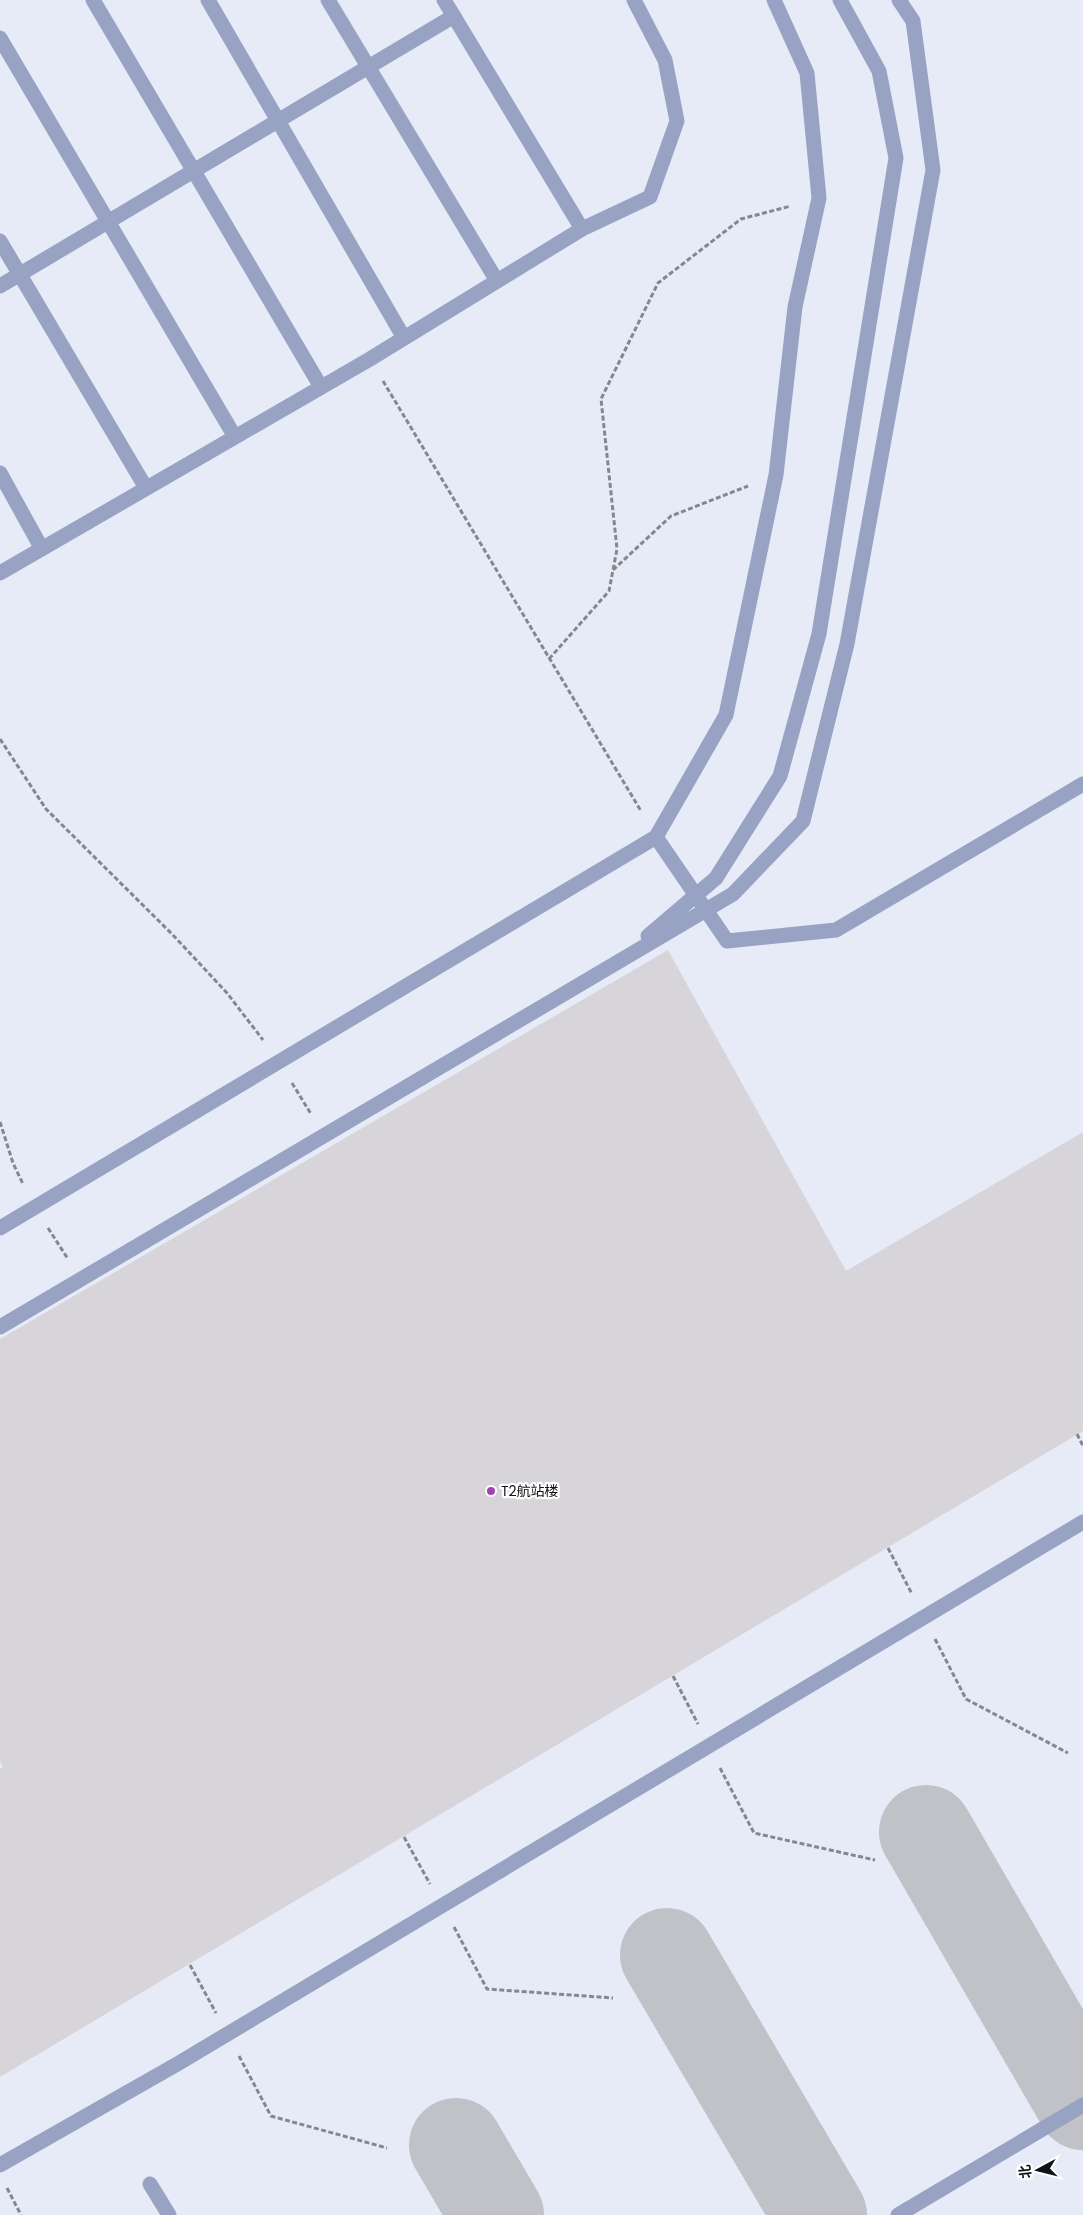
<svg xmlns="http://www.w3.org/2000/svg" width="1083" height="2215" viewBox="0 0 1083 2215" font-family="Poppins,'Noto Sans SC',sans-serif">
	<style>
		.built { fill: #e7ebf8 }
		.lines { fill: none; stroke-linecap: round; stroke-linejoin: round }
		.taxiway { stroke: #c0c2c7; stroke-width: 94 }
		.building { fill: #d8d5da }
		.path { stroke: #86878b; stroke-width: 3; stroke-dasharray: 5 2.5; stroke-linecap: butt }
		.minor { stroke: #98a3c4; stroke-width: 15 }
		.poi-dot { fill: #9e44b0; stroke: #fff; stroke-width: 2 }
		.labels { text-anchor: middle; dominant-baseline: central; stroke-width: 4.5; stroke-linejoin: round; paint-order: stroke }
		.poi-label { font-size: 14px; fill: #111214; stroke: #fff; text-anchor: start }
	</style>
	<rect width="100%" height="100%" fill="#f4f6fc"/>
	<path class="built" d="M0,0h1083v2215h-1083z"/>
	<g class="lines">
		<path class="taxiway" d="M926,1832l157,271
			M667,1955l153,260
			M456,2145l41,70"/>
	</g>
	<path class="building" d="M668,950l178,321 237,-139v299l-1083,646v-308l3,-2 -3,-5v-423z"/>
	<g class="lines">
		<path class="path" d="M383,381l258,430
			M613,570l58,-54 77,-30
			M549,659l60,-68 8,-42 -16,-150 57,-116 83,-64 50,-13
			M0,739l46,70 126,125 55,59 36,47
			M292,1083l19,31
			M0,1122l13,41 10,21
			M48,1228l20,31
			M1077,1434l6,12
			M888,1548l24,46
			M935,1639l31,60 102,54
			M673,1676l25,48
			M720,1768l34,65 121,27
			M404,1837l26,47
			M454,1927l33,62 126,9
			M190,1965l26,48
			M239,2056l32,60 116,32
			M7,2188l14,27"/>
		<path class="minor" d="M93,0l228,387
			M208,0l196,338
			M328,0l169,281
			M444,0l138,229
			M0,38l235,399
			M0,241l146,247
			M0,286l454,-270
			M0,473l42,76
			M0,573l370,-214 212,-130 68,-32 27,-76 -12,-61 -31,-60
			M656,837l71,104 109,-11 247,-146
			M648,936l68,-58 64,-102 39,-142 77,-476 -17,-87 -39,-71
			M0,1228l656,-391 70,-122 50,-240 19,-168 24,-109 -12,-125 -33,-73
			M0,1327l733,-433 70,-73 44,-177 86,-474 -20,-149 -14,-21
			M0,2165l179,-102 904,-541
			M150,2184l19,31
			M898,2215l185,-110"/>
	</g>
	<circle class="poi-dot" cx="491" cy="1491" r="5"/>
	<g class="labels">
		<g class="poi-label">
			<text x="501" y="1491">T2航站楼</text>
		</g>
	</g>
	<g transform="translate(1038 2170) rotate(263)" stroke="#ffffff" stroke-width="4" paint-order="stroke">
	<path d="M0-4L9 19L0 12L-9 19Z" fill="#111214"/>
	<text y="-8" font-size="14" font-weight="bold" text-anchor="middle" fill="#111214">北</text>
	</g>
</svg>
